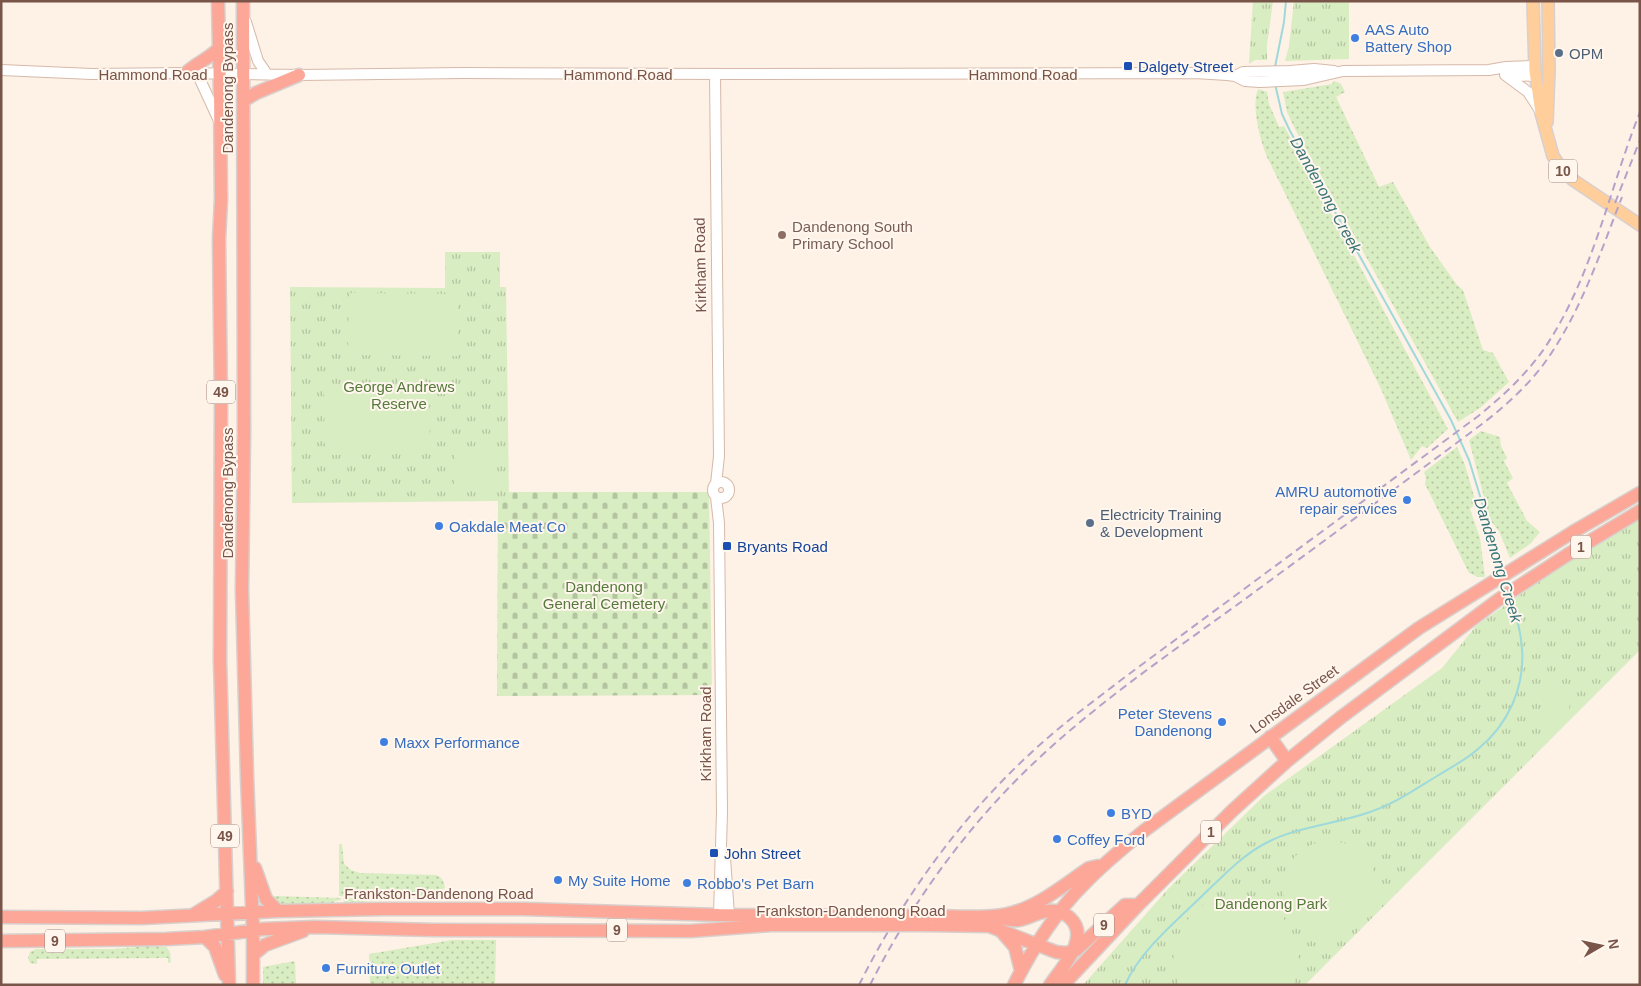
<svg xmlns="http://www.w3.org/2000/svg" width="1641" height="986" viewBox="0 0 1641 986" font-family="Arial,sans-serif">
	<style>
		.grass { fill: url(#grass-dots) }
		.cemetery { fill: url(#cemetery-stones) }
		.park { fill: url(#park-tufts) }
		.pitch { fill: #d8edc2 }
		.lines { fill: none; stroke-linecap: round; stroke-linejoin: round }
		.stream { stroke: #9ed9db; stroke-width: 2 }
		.secondary-casing { stroke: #d6b9aa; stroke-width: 12 }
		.primary-casing { stroke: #d9cfcc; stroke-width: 14 }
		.highway-casing { stroke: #d9cfcc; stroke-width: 15 }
		.secondary { stroke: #fff; stroke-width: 10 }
		.primary { stroke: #ffce9b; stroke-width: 11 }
		.highway { stroke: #fca798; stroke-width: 12 }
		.rail { stroke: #b3a2c9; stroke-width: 2; stroke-dasharray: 8 5; stroke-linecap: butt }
		.highway-bridge-casing { stroke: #d9cfcc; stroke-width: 15; stroke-linecap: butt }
		.highway-bridge { stroke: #fca798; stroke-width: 12 }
		.shop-dot { fill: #3f7fe0; stroke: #fff6ed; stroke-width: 2 }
		.service-dot { fill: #5c6f8a; stroke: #fff6ed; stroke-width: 2 }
		.transit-dot { fill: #1a4fb4; stroke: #fff6ed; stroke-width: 2 }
		.education-dot { fill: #8d6e63; stroke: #fff6ed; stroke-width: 2 }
		.labels { text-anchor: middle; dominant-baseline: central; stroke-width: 4; stroke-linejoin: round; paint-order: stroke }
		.shield { fill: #fff6ed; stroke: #a1857a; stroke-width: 1 }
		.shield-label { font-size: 14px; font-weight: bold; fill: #795448 }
		.shop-label { font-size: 15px; fill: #366cbe; stroke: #fff6ed; text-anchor: start }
		.service-label { font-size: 15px; fill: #4e5e75; stroke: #fff6ed; text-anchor: start }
		.transit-label { font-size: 15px; fill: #164399; stroke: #fff6ed; text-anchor: start }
		.street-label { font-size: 15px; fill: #795448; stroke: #fff6ed }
		.education-label { font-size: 15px; fill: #785e54; stroke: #fff6ed; text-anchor: start }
		.park-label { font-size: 15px; fill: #567a3c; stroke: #fff6ed }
		.water-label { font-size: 16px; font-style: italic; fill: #387478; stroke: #fff6ed }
	</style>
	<defs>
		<pattern id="grass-dots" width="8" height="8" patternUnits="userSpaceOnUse" patternTransform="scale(1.25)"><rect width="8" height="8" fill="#d8edc2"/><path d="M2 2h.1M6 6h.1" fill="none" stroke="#b4c3a0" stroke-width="1.8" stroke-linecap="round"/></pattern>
		<pattern id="cemetery-stones" width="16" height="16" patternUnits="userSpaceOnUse" patternTransform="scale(1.25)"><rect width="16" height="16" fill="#d8edc2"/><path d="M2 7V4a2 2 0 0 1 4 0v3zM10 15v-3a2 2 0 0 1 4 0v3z" fill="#b4c3a0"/></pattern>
		<pattern id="park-tufts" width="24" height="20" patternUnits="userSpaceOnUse" patternTransform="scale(1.25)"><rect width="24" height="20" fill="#d8edc2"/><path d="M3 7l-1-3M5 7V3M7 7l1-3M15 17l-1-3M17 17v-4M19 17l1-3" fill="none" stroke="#b4c3a0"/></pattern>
	</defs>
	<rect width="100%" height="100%" fill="#fef1e5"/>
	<path class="grass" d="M1334,81l7,3 4,8 -9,5 43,90 14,-5 37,65 27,38 6,5 20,60 10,3 16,29 -29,26 -22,14 -162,-291 -9,-19 -4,-20 49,-8z
		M1258,89l9,3 2,12 10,23 5,-1 164,303 -21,19 -5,-2 -11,14 -30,-71 -114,-232c-7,-17 -16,-51 -9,-68z
		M1481,431l19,6 1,9 6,12 -3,3 9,17 -6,5 20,38 13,11 -10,12 -20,14 -11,-27 -9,-11 -21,-80z
		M1457,447l8,18 11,38 -6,6 10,29 5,39h-7l-9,-4 -44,-89 1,-6 -2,-6z
		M339,844h3l2,20 7,6 9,3 76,2c6,2 8,7 9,13l-2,1 -1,5 -4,4 -99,-2z
		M275,896l66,2v2l-7,1v3l-53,1 -6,-1 -6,-5z
		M343,898l61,1 -60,4z
		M452,940h44l-1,45h-125l-1,-31z
		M148,946l18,1 4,5 1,10 -3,1v-5l-131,1v5l-7,-1 -2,-5 2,-6 6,-3h77z
		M295,961l1,24h-33v-18z"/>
	<path class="cemetery" d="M509,492h200l3,203 -215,1 1,-198 10,1z"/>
	<path class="park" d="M1253,1h20l-6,44v15h-12l-6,4z
		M1294,1h55v58l-64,2 4,-15z
		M445,252h55v35h6l3,212h-11v2l-206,2 -2,-216 155,1z
		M1640,519v131l-335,335h-222l86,-97 95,-92 178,-128 34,-42 76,-54z"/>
	<path class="pitch" d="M349,293l109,1v62l-110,-1z
		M429,384l1,69 -105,2 -1,-69z
		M455,452h39v33h-40z
		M1547,686l22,7c3,12 -1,25 -11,33l-21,-6z
		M1283 888a47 47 0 1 1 94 0a47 47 0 1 1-94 0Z
		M1228,896c7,0 16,-1 24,2 36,11 58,51 41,87h-114c-14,-31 0,-64 27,-82 6,-4 15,-5 22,-7z"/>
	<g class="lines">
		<path class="stream" d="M1275,67l9,-45 2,-21
			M1275,84l7,30 8,17 161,289 18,40 34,111
			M1125,985c15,-34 50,-63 77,-89 19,-18 39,-40 64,-53 30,-16 69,-19 101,-30 26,-8 47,-23 70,-37 14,-9 29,-16 41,-27 30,-24 47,-62 44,-100 -1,-18 -6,-35 -11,-52"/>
		<defs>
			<path id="secondary" d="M246,22l12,39 9,13
				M1,70l91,4 94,-1 113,2 164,-2 264,1 468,-1 32,2 8,1 10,5 15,1 44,-2 39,-9 146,-1 17,-3 28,-1
				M197,73l23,50
				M715,74l4,382 -3,28
				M1505,75l23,17 13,20
				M1506,75l29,1
				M1235,76l8,-4 47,-1 24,-2 20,2
				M713 490a8 8 0 1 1 16 0a8 8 0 1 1-16 0Z
				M716,497l3,26 3,289 -3,103
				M725,858l4,57"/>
			<path id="primary" d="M1533,1l2,70 6,42 12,43 10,15 10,9 67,45
				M1547,122l2,-52 -1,-69"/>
			<path id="highway" d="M218,1l2,91 1,108 -2,39 2,164 -1,257 9,325
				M243,1l1,432 -2,157 5,186 6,154v55
				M186,73c10,-10 23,-14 33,-25
				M243,101l13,-8 43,-18
				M1270,737l17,24
				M255,868l11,31 12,12
				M193,915l23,-14 11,-10
				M933,916c24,0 50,3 74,-2 30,-6 57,-29 82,-46l9,-2
				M1,917l141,1 136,-7 105,-2h142l194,6 160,1
				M1000,918c6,1 13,3 19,2 10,-2 19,-8 29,-9 8,-1 16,1 22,7 21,19 -8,50 -20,67
				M927,925l62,1 67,26 10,1 10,-3 49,-45h13
				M1002,932l13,15 6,24
				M205,937l10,10 10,28
				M1,941l165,-2 39,-2 58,-8 52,-2 119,3 257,1 80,-6h102
				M253,955l12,-10 38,-14
				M1014,985c18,-36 42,-73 70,-101 19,-20 40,-37 61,-54l274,-202 154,-96 67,-39
				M1063,985l75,-80 94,-94 55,-50 53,-43 158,-118 69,-45 73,-44"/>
		</defs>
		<use href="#secondary" class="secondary-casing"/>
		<use href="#primary" class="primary-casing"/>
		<use href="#highway" class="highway-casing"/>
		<use href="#secondary" class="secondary"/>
		<use href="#primary" class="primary"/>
		<use href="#highway" class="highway"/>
		<path class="rail" d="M1615,203l25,-63
			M859,985c44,-88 102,-168 174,-234 29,-27 61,-50 92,-74l352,-260c26,-21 50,-43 69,-71 47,-71 63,-156 94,-234
			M870,985c45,-89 106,-171 180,-237 60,-54 126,-99 191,-146 80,-59 161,-118 241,-178 21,-16 41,-34 58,-55 39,-51 59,-113 82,-172"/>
		<defs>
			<path id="highway-bridge" d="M879,916h54
				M873,925h54"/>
		</defs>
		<use href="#highway-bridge" class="highway-bridge-casing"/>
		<use href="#highway-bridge" class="highway-bridge"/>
	</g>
	<g class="shop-dot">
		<circle cx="1355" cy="38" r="5"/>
		<circle cx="1407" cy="500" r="5"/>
		<circle cx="439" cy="526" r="5"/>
		<circle cx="1222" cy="722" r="5"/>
		<circle cx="384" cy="742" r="5"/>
		<circle cx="1111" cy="813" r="5"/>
		<circle cx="1057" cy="839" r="5"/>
		<circle cx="558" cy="880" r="5"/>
		<circle cx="687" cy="883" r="5"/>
		<circle cx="326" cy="968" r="5"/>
	</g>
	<g class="service-dot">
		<circle cx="1559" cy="53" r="5"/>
		<circle cx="1090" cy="523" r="5"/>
	</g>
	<g class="transit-dot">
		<rect x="1123" y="61" width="10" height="10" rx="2.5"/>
		<rect x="722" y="541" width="10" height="10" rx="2.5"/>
		<rect x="709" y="848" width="10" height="10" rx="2.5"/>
	</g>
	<circle class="education-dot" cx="782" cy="235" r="5"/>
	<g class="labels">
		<g class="shield">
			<rect x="1549" y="159.5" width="28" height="23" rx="4"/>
			<rect x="207" y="380.5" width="28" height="23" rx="4"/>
			<rect x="1571" y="535.5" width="20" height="23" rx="4"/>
			<rect x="1201" y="820.5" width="20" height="23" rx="4"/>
			<rect x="211" y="824.5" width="28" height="23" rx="4"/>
			<rect x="1094" y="913.5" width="20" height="23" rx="4"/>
			<rect x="607" y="918.5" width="20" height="23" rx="4"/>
			<rect x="45" y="929.5" width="20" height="23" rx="4"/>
		</g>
		<g class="shield-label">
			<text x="1563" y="171">10</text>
			<text x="221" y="392">49</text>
			<text x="1581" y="547">1</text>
			<text x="1211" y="832">1</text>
			<text x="225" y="836">49</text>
			<text x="1104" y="925">9</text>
			<text x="617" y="930">9</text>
			<text x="55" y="941">9</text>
		</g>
		<g class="shop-label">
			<text x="1365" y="29">AAS Auto<tspan x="1365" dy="17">Battery Shop</tspan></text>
			<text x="1397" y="491" text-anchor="end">AMRU automotive<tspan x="1397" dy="17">repair services</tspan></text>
			<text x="449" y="526">Oakdale Meat Co</text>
			<text x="1212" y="713" text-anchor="end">Peter Stevens<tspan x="1212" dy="17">Dandenong</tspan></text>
			<text x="394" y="742">Maxx Performance</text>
			<text x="1121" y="813">BYD</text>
			<text x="1067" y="839">Coffey Ford</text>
			<text x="568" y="880">My Suite Home</text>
			<text x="697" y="883">Robbo's Pet Barn</text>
			<text x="336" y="968">Furniture Outlet</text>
		</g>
		<g class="service-label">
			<text x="1569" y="53">OPM</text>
			<text x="1100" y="514">Electricity Training<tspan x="1100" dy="17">&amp; Development</tspan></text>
		</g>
		<g class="transit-label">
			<text x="1138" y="66">Dalgety Street</text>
			<text x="737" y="546">Bryants Road</text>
			<text x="724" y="853">John Street</text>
		</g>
		<g class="street-label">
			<text x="153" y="74">Hammond Road</text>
			<text x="618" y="74">Hammond Road</text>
			<text x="1023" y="74">Hammond Road</text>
			<text transform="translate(227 88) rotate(-90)">Dandenong Bypass</text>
			<text transform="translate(700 265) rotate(-91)">Kirkham Road</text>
			<text transform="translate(227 493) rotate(-90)">Dandenong Bypass</text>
			<text transform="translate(1294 699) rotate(-36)">Lonsdale Street</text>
			<text transform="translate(705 734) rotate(-90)">Kirkham Road</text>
			<text x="439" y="893">Frankston-Dandenong Road</text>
			<text x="851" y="910">Frankston-Dandenong Road</text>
		</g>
		<g class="education-label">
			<text x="792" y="226">Dandenong South<tspan x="792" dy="17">Primary School</tspan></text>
		</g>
		<g class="park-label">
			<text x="399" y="386">George Andrews<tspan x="399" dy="17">Reserve</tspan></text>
			<text x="604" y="586">Dandenong<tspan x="604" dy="17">General Cemetery</tspan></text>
			<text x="1271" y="903">Dandenong Park</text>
		</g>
		<g class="water-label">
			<text transform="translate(1326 195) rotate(61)">Dandenong Creek</text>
			<text transform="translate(1498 560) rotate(73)">Dandenong Creek</text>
		</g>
	</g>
	<rect width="1641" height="986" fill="none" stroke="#795448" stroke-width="5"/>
	<g transform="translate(1601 946) rotate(81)" stroke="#fff6ed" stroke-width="4" paint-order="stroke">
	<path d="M0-4L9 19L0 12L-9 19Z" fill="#795448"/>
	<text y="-8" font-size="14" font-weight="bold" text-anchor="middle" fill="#795448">N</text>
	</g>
</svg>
